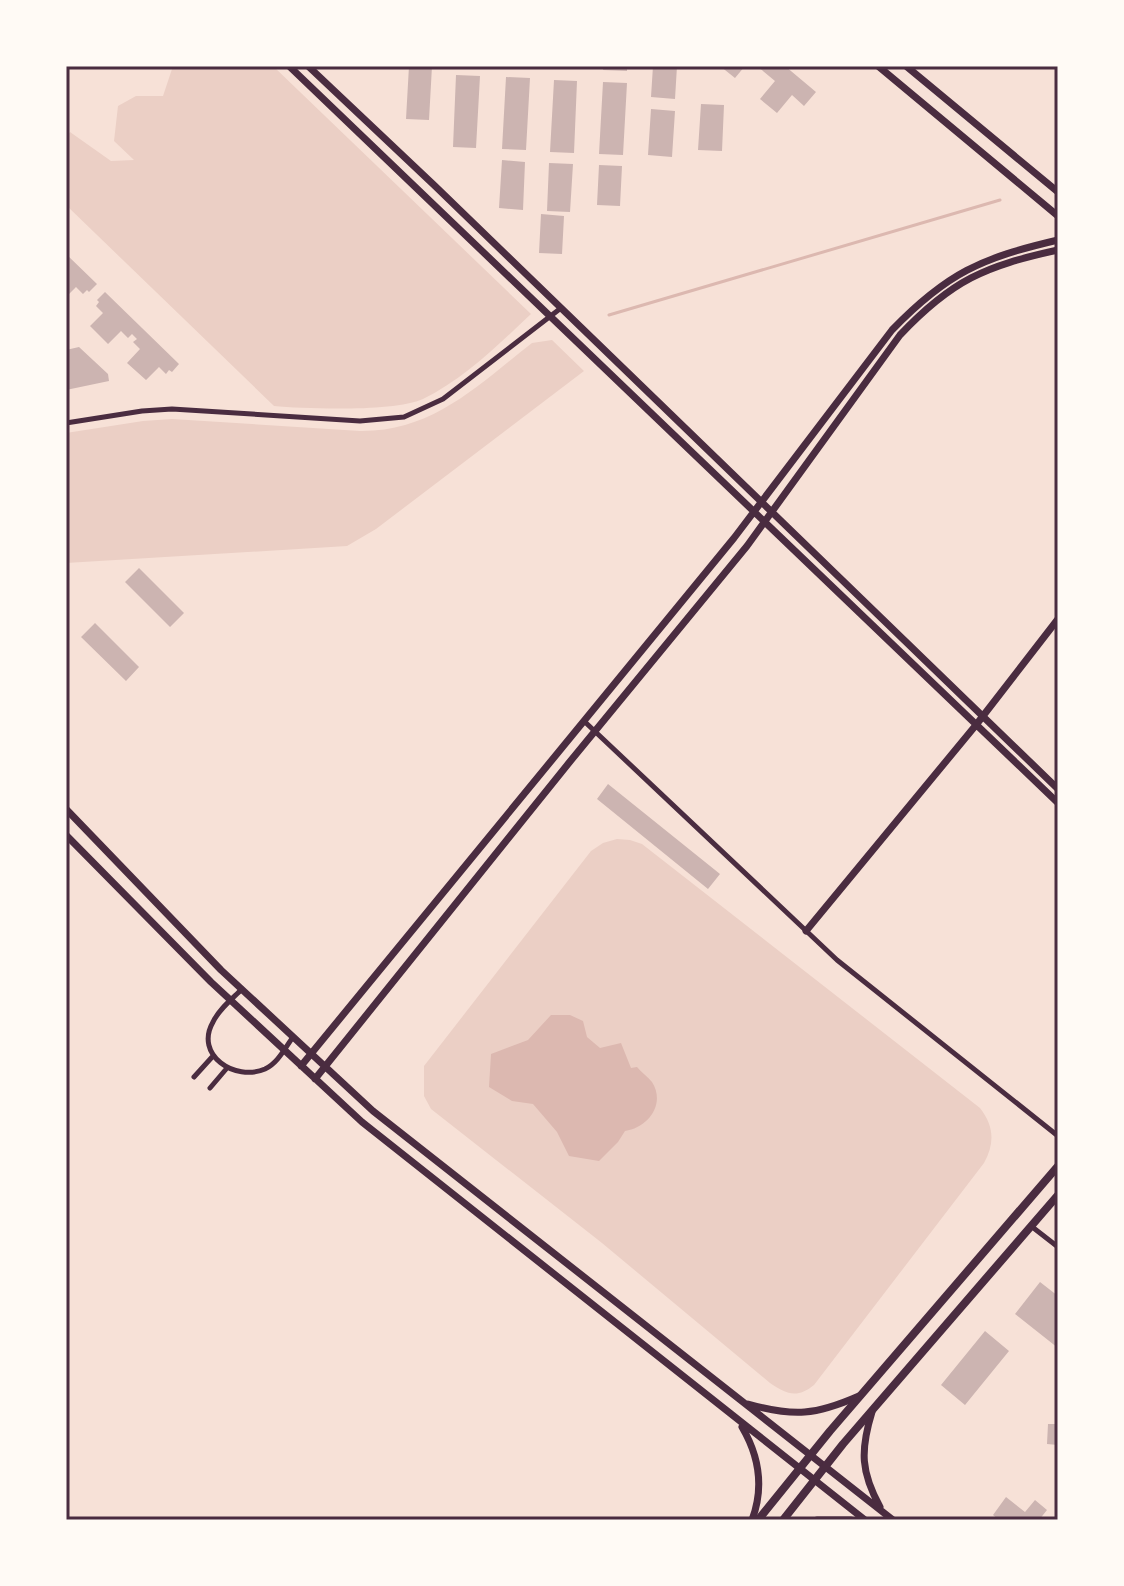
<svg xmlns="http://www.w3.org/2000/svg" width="1124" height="1586" viewBox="0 0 1124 1586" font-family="'Libre Baskerville',serif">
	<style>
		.green { fill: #ebcfc5 }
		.water { fill: #dcb8b0 }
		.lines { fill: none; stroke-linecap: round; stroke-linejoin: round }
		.stream { stroke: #dcb8b0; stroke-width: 3 }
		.building { fill: #ccb4b1 }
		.minor { stroke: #4a2c40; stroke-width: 5 }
		.tertiary { stroke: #4a2c40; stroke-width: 7 }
		.secondary { stroke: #4a2c40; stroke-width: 8 }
		.neatline { fill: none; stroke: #4a2c40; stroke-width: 3 }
	</style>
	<rect width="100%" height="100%" fill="#f7e1d7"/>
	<path class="green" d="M173,66h100l258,248c-33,31 -67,65 -108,85 -28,13 -116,10 -149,7l-208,-201v-68l4,-5 41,29 23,-1 -20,-19 4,-35 18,-10h27z
		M552,340l32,31 -208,158 -29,17 -281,17v-130l77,-12 29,-2 188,12c73,1 118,-46 172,-88z
		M617,839l13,1 12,4 338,264c14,18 15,35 4,55l-170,222c-17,14 -28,9 -44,-2l-168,-140 -171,-134 -7,-13v-30l167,-215 12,-8z"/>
	<path class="water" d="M551,1015h19l13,6 4,16 13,11 21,-5 10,25 6,-1c4,5 11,10 15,15 14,22 -4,46 -27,49l-7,11 -19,19 -30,-5 -12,-24 -24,-28 -21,-3 -23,-14 2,-33 37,-14z"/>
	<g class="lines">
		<path class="stream" d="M609,315l391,-115"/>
	</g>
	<path class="building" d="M409,66h23l-3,54 -23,-1z
		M604,66h23v5l-24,-1z
		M653,66h24l-2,33 -24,-2z
		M720,66h25l-10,12z
		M757,66h28l31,26 -12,14 -12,-11 -15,18 -17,-14 15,-18z
		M456,75l24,1 -4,72 -23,-1z
		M506,77l24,1 -4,72 -24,-1z
		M554,80l23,1 -3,72 -24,-1z
		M603,82l24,1 -4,72 -24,-1z
		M701,104l23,1 -2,46 -24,-1z
		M651,109l24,2 -3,46 -24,-2z
		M502,160l23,2 -2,48 -24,-2z
		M549,163l24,1 -3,48 -23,-1z
		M599,165l23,1 -2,40 -23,-1z
		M541,214l23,2 -2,38 -23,-1z
		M66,254l31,30 -8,8 -2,-2 -4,4 -7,-7 -10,10z
		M105,292l74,72 -7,8 -3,-2 -3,4 -7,-7 -13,13 -19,-17 13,-14 -7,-7 4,-3 -5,-5 -4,4 -7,-7 -13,13 -18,-18 13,-13 -7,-7 3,-4 -2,-2z
		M79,347l29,27 1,7 -43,9v-40z
		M139,568l45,45 -14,14 -45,-45z
		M95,623l44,44 -13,14 -45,-44z
		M608,784l112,90 -12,15 -111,-90z
		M1040,1282l18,14v52l-43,-34z
		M985,1331l24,20 -44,54 -24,-20z
		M1048,1424h10v21l-11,-1z
		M1006,1497l19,15 10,-12 12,10 -8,10h-40l-6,-5z"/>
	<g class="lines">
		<path class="minor" d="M66,423l76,-12 30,-2 188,12 44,-4 39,-18 118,-91
			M585,722l252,238 221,176
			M242,989c-10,10 -23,20 -29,33 -19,33 22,60 52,47 13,-6 20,-21 28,-32
			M194,1077l19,-21
			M210,1088l17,-20
			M1031,1226l27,21"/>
		<path class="tertiary" d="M289,66l769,737
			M308,66l127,120 623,603
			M878,66l180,150
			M906,66l152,126
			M66,809l155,161 152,141 520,409
			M66,835l145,147 151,140 503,398
			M806,931l170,-206 82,-106
			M301,1066l433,-528 158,-208c55,-57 89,-72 166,-90
			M315,1079l253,-315 179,-218 153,-211c52,-55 85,-69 158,-85
			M748,1404c46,13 68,11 111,-8
			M872,1412c-12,39 -11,60 8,95
			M742,1427c17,29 22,61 10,93
			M817,1520h34"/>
		<path class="secondary" d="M758,1520l72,-89 228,-265
			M783,1520l60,-76 215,-249"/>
	</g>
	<rect width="1124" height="1586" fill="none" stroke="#fffaf5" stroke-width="136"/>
	<rect x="68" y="68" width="988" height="1450" class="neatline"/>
</svg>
